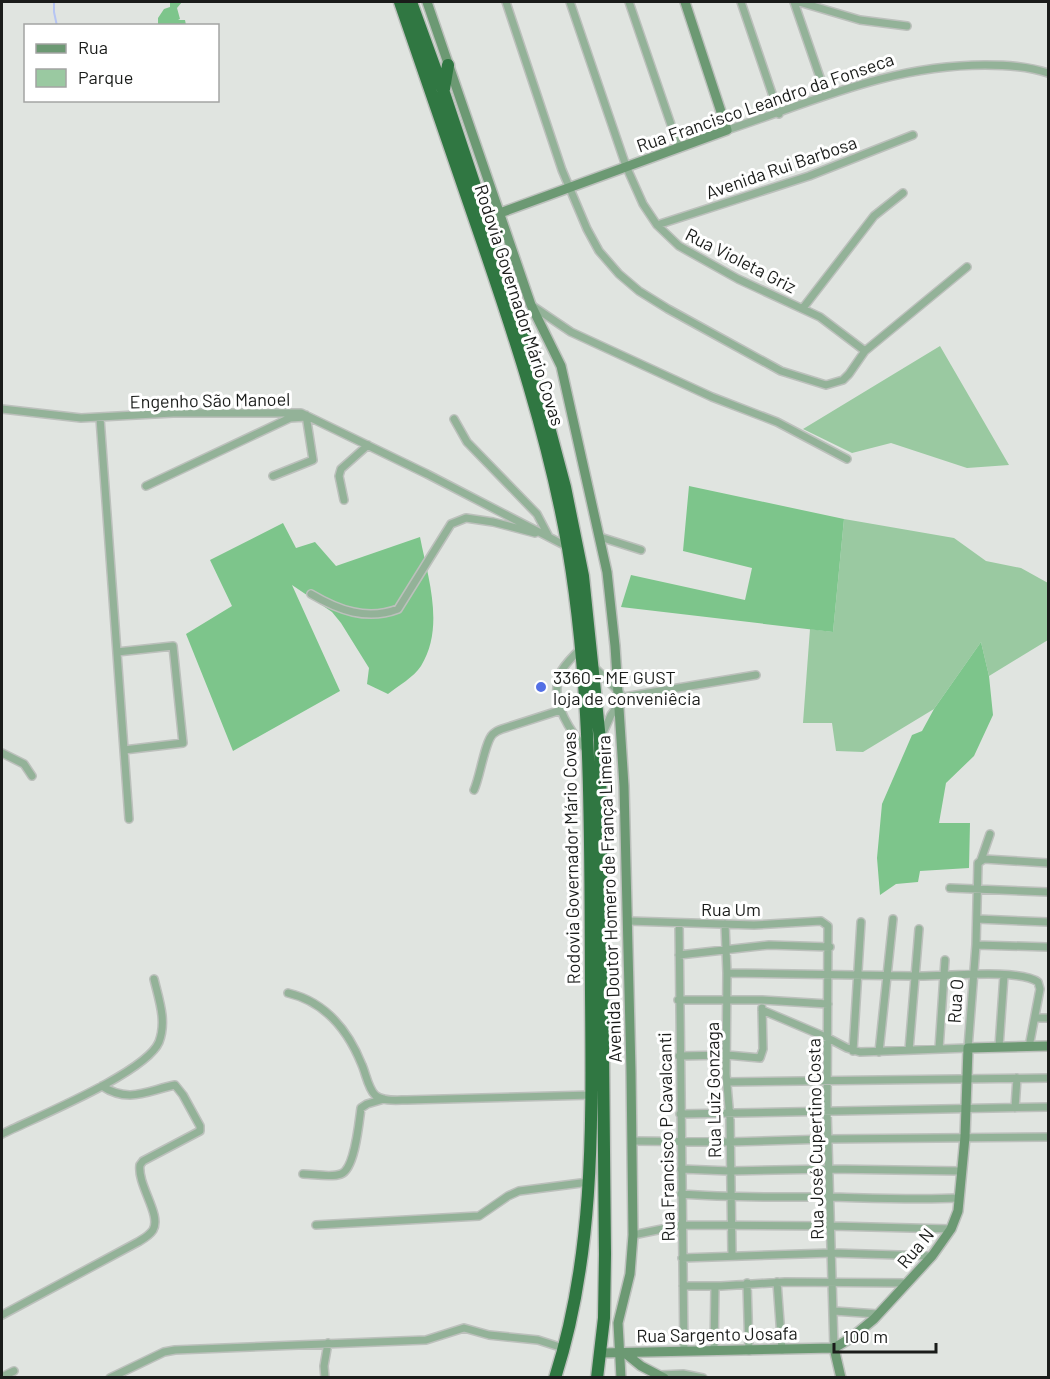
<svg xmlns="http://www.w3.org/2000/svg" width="1050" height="1379" viewBox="0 0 1050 1379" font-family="Barlow,sans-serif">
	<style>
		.green { fill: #9ac9a1 }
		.forest { fill: #7dc58b }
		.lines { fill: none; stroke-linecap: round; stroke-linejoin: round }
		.stream { stroke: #b6c5f3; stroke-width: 2 }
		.street-casing { stroke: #bcc0bc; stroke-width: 10 }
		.secondary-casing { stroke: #bcc0bc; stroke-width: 12 }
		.highway-casing { stroke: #bcc0bc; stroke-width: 15 }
		.street { stroke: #93b298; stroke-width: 7 }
		.secondary { stroke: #6c9973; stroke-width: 9 }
		.highway { stroke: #307742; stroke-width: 12 }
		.poi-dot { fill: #5470e5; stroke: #fff; stroke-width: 2 }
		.labels { text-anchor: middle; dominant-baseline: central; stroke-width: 6; stroke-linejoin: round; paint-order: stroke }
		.street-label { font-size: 18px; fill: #1a1c1a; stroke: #fff }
		.poi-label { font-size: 18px; fill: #1a1c1a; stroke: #fff; text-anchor: start }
	</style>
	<rect width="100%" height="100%" fill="#e0e4e0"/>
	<path class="green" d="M940,346l69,119 -42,3 -76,-25 -39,10 -49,-24z
		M844,519l110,19 32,23 35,7 27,15v57l-59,36 -8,-34 -47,67 -71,43 -27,-1 -4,-28h-29l7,-94 23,3z"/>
	<path class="forest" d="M170,2h12l-5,6 3,11 -2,1h7l1,5h-28v-7l6,-9 6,-2z
		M689,486l155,33 -11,113 -212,-25 10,-32 114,25 7,-32 -69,-17z
		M283,523l13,25 19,-6 21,24 84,-29c8,41 25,90 1,129 -7,11 -23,20 -33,28l-21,-10 2,-16 -28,-45 -9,-11 -40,-27 48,106 -107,60 -47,-117 46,-28 -22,-46z
		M981,642l8,34 4,39 -19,41 -28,27 -7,40h31l-1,45 -49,3 -2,11 -22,2 -16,11 -3,-37 5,-54 30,-69 10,-4 12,-22z"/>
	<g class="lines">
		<path class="stream" d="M54,2v10l3,14"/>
		<defs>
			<path id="street" d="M506,2l56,168 25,59 12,22 20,23 20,17 29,18 113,62 45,14 17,-5 6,-6 16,-23 102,-84
				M570,2l56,164 17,38 14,21 22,21 59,33 82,38 45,34
				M629,2l50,146
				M741,2l38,112
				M794,2l32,93
				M799,2l61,18 47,6
				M727,130c88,-29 163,-65 258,-65 22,0 42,1 63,8
				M657,225l152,-49 104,-41
				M531,305l40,27 141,65 65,25 70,37
				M803,308l71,-92 29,-23
				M2,409l79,9 92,-5h128l126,61 141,73
				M100,418l29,401
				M454,419l13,23 70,72 12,23
				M273,476l40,-16 -7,-45
				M146,486l144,-68 16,-1
				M344,500l-5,-24 2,-7 27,-24
				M600,537l41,13
				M311,594c27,16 56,27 87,15l53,-85 15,-6 27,4 42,11
				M581,648c-7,8 -17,16 -21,26 -11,26 10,57 26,76
				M117,652l56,-6 10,97 -59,7
				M594,667l26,26
				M602,735l9,-20 13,-18 132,-22
				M2,753l22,11 8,12
				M474,790c6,-13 11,-49 19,-56 2,-2 6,-4 9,-5l59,-19
				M981,860l9,-26
				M950,888l98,4
				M977,919l71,3
				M628,921l126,4 67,-4 7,5 -1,185 7,237
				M679,923l5,428
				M725,924l2,49 -1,101 4,45 2,136
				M976,945l72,2
				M679,955l90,-10 61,2
				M727,973c63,1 126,2 188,3 26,1 104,-8 123,6l2,7 -11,58
				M288,993c38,9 60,37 74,72 4,9 6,23 13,30 8,7 23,5 32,5l185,-5
				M678,1000h84l66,4
				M762,1010l66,28 19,10 13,4 108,-4 8,-103 2,-82 6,-4 64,4
				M1035,1018h13
				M999,1047l5,-72
				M939,1049l6,-89
				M909,1050l10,-121
				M853,1051l8,-129
				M879,1052l14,-133
				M679,1056l48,-1 33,3 3,-9 -1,-41
				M727,1082l321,-4
				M1015,1108l2,-30
				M680,1114l368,-7
				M2,1134c32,-16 144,-61 157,-92 8,-21 0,-42 -5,-63
				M632,1141l97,1 99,-3 220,-2
				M681,1169l49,2 99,-2 132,2
				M303,1174c11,0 28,4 38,0 14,-5 18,-52 20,-66l6,-4 17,-5
				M681,1194c50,4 99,3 148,3 43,1 86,3 130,1
				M316,1225l163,-9 29,-20 11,-5 70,-9
				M633,1235l49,-10 149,1 120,3
				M682,1258l150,-5 100,3
				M777,1282l5,68
				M747,1283l2,68
				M683,1286h38l64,-4 122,1
				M834,1311l44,3
				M2,1315l136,-73c5,-3 11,-6 15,-12 9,-15 -16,-45 -13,-65l3,-4 57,-30v-5l-17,-31 -8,-10c-26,5 -46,19 -73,1
				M714,1351l1,-65
				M660,1375l23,-1 20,4
				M2,1377l12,-6
				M110,1378l54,-26 11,-2 251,-10 38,-12 25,7 49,5 25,8
				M325,1378l-1,-12 4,-23"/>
			<path id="secondary" d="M427,2l104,303 30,61 46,206 8,74 9,140 7,286 2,163 -3,39 -12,49 3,55
				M500,213l227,-83 -42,-128
				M834,1348l7,30
				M601,1353l233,-5 17,-10 23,-19 58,-63 19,-27 7,-18 7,-74 3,-89 80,-2
				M625,1353l16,13 23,12"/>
			<path id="highway" d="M400,2c26,75 52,151 78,227 36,105 71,210 90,319 25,147 22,296 23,444 1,130 4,261 -36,386
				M411,2l32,88 81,243 41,154 18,89 17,164 5,514 -1,64 -7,60
				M444,89l4,-24"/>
		</defs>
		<use href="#street" class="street-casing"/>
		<use href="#secondary" class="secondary-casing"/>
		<use href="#highway" class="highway-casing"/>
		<use href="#street" class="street"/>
		<use href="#secondary" class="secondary"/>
		<use href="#highway" class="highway"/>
	</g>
	<circle class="poi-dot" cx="541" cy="687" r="6"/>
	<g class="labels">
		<g class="street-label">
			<text transform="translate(765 102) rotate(-19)">Rua Francisco Leandro da Fonseca</text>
			<text transform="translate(781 167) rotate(-19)">Avenida Rui Barbosa</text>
			<text transform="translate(741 260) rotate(27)">Rua Violeta Griz</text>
			<text transform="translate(520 305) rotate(72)">Rodovia Governador Mário Covas</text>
			<text transform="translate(210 400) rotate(-1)">Engenho São Manoel</text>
			<text transform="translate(571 858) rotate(-91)">Rodovia Governador Mário Covas</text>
			<text transform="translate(609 899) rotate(-92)">Avenida Doutor Homero de França Limeira</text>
			<text x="731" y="909">Rua Um</text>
			<text transform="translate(955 1001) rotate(-86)">Rua O</text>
			<text transform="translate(713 1090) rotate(-91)">Rua Luiz Gonzaga</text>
			<text transform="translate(666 1137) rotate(-91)">Rua Francisco P Cavalcanti</text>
			<text transform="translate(815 1139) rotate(-91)">Rua José Cupertino Costa</text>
			<text transform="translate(915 1248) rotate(-50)">Rua N</text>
			<text transform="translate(717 1334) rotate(-1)">Rua Sargento Josafa</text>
		</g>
		<g class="poi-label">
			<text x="553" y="677">3360 - ME GUST<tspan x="553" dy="21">loja de conveniêcia</tspan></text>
		</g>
	</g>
	<rect width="1050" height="1379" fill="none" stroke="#1a1c1a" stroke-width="6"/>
	<rect x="24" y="24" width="195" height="78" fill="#ffffff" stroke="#a3a4a3" stroke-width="1.5"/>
	<rect x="36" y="44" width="30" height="9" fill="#6c9973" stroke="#a3a4a3" stroke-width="1.5"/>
	<text x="78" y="54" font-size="18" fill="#1a1c1a">Rua</text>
	<rect x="36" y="69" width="30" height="18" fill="#9ac9a1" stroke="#a3a4a3" stroke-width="1.5"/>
	<text x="78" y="84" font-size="18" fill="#1a1c1a">Parque</text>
	<path d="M834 1343v9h102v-9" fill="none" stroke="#1a1c1a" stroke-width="3"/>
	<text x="843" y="1343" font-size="18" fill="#1a1c1a" stroke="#ffffff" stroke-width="4.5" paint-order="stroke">100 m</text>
</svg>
